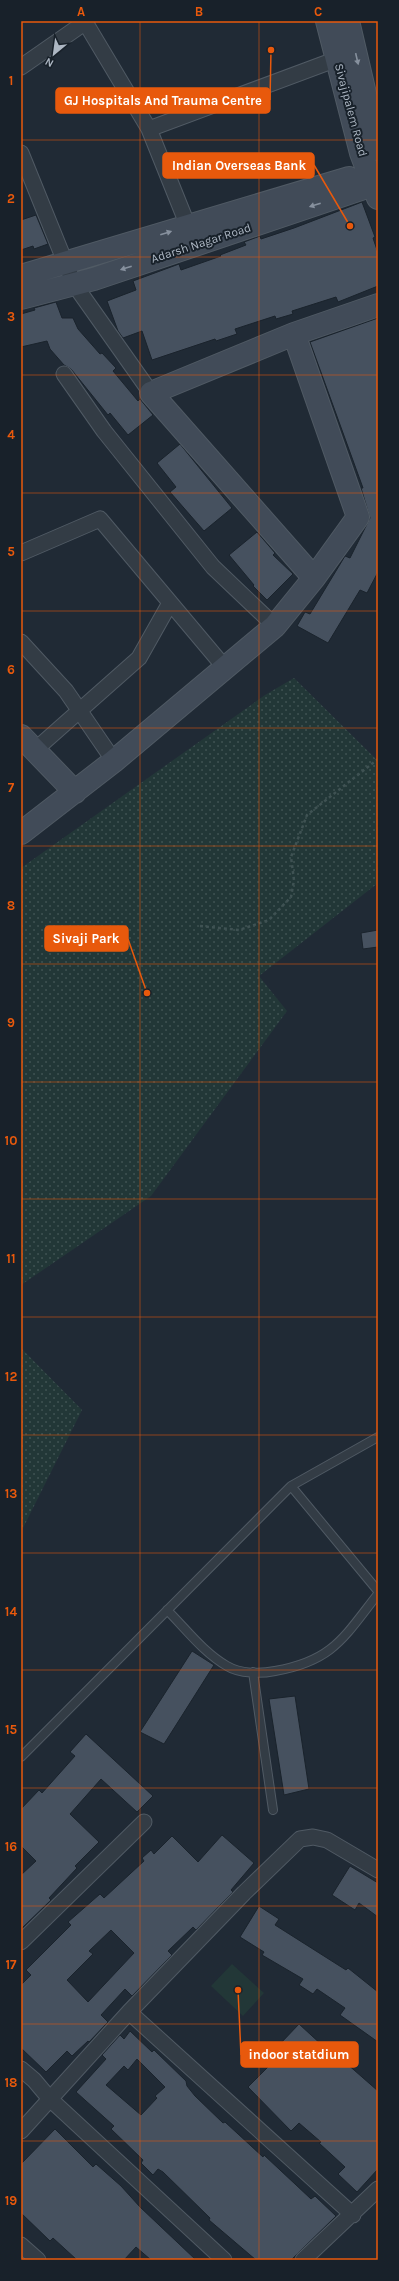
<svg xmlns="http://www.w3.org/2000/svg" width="399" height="2281" viewBox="0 0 399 2281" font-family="Karla,sans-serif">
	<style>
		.grass { fill: #223737 }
		.park { fill: url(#park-dots) }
		.building { fill: #46515f; stroke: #1a232c; fill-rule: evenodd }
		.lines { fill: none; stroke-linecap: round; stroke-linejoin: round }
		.lane-casing { stroke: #505a64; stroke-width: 10 }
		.street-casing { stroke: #505a64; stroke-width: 17 }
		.secondary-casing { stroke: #505a64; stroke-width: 24 }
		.path { stroke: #3f5253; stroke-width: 2.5; stroke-dasharray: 3 3; stroke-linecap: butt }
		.lane { stroke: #333c45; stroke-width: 8 }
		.street { stroke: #333c45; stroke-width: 15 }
		.secondary { stroke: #414b58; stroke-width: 22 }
		.oneway { fill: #87919e }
		.grid { fill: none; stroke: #e8590c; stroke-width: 1; stroke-opacity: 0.55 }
		.labels { text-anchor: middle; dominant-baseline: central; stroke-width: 4; stroke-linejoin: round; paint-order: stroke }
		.street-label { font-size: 12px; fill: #adb7c3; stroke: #18212a }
		.leader { fill: none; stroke: #e8590c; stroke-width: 1.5 }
		.callout-dot { fill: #e8590c; stroke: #18212a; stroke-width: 1.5 }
		.callout { fill: #e8590c; stroke: #e8590c; stroke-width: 1.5 }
		.callout-label { font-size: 13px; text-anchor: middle; font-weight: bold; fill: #fff }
		.neatline { fill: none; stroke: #e8590c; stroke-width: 1.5 }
		.grid-label { font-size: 13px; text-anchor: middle; font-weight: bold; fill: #e8590c }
	</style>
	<defs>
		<pattern id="park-dots" width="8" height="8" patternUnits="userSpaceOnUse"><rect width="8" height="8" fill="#223737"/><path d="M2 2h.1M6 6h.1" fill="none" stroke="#3f5252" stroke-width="1.8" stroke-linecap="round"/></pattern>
	</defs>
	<rect width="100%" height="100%" fill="#202a35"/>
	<path class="grass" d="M232,1964l32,29 -21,23 -32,-30z"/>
	<path class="park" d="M294,678l84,83v122l-119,93 28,35 -136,185 -130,89v-417l244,-173z
		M21,1348l61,62 -61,122z"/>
	<path class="building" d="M362,202l13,35 -2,1 5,15v33l-40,16 -2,-5 -44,14 1,3 -17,5 -1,-3 -40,13 2,5 -21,7 -1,-2 -63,21 -10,-29 -19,7 -5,-7 -11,-30 29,-11 -3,-9 46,-17 2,6 40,-14 -1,-1 26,-10 -2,-3 16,-6 1,3 33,-11z
		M36,215l12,29 -14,5 -1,-3 -12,4v-30z
		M56,302l6,16h11l5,11 22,25 2,-1 14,15 -3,3 25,30 2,-2 13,16 -25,20 -18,-22 -2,2 -37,-46 -7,-4 -14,-16 -3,-8 -26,6v-33l14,-4 -1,-2z
		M378,318v254l-11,21 -7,-3 -32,53 -31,-17 8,-14 5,2 35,-58 5,2 20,-40 -9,-30h2l-53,-146z
		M180,444l52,64 -28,23 -34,-39 6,-5 -19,-24z
		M257,532l18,21 -2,2 20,19 -26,26 -14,-14 1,-1 -25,-30z
		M378,930v17l-15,2 -2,-16z
		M192,1651l22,14 -50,79 -24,-12z
		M295,1696l14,93 -25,6 -15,-96z
		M86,1734l67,62 -16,16 -36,-33 -31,35 29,28 -24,24 2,2 -28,30 2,2 -30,29v-54l15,-14 -15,-15v-37l18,-19 3,3 33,-37 -5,-4z
		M222,1835l32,28 -23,27 2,2 -37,38 -3,-3 -25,24 4,4 -40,41 -7,-7 -24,26 7,7 -19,20 -1,-1 -16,15 -5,-5 -21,21 -25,-24v-63l10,-10 -5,-5 45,-45 -3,-3 32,-28 4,4 40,-37 -2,-3 9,-8 3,4 18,-18 26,26zM111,1930l23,23 -46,49 -21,-22 26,-26 -4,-3z
		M350,1866l28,17v34l-19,-14 -4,7 -23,-15z
		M259,1906l20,13 -4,6 71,45 2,-2 30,24v50l-38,-27 5,-7 -28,-19 -4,5 -14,-9 4,-6 -41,-24 2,-3 -24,-15z
		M299,2024l24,22 5,-4 20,19 -2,2 32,28v78l-21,23 -19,-18 7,-7 -26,-24 2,-1 -22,-19 -8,8 -43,-44 38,-38 -6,-5z
		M130,2031l22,21 2,-2 32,31 1,5 8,10 28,27 2,-1 38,35 1,-2 47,44 4,-3 21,20 -45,44h-35l-47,-40 1,-2 -47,-46 -5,-3 -5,6 -12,-12 2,-3 -32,-31 3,-3 -38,-34 30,-33 -4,-4 18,-20 4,4zM137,2059l28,28 -10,9 2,2 -16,17 -35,-30 18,-19 4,4z
		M55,2129l38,38 3,-3 25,22 19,21 56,53h-45l-15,-13 -12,13h-47l-24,-22 -3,3 -29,-28v-49z"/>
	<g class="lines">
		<defs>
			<path id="lane" d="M291,1486l87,105
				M167,1610c19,19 37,43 60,56 13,8 34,8 48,5 58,-10 69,-34 103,-77
				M253,1672l20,138
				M21,1757l270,-271 87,-49"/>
			<path id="street" d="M85,22l64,107 39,97
				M21,67l66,-46
				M149,129l188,-70
				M21,153l53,131 77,109
				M64,374l40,57 109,136 62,59
				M21,553l79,-34 126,150
				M21,642l45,49 48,70
				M35,750l104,-92 31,-55
				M21,1942l123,-120
				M129,2012l224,203
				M21,2069l13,11 16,19 174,161
				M21,2131l108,-119 115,-119 56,-54 13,-2 14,3 51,30
				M21,2245l17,15
				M303,2260l75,-71"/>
			<path id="secondary" d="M327,21l34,132 17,45
				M348,21l30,128
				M21,276l328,-98
				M21,298l73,-19 279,-94 5,-3
				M314,578l-163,-185 143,-59 84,-29
				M21,736l54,56
				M21,833l93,-72 161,-135 39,-48 44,-61 -64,-183"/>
		</defs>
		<use href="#lane" class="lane-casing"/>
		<use href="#street" class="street-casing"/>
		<use href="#secondary" class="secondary-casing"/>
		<path class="path" d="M200,926l39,4 30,-10 22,-23 3,-17 -3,-23 16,-42 71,-56"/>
		<use href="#lane" class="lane"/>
		<use href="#street" class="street"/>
		<use href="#secondary" class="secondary"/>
	</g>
	<defs><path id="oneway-solid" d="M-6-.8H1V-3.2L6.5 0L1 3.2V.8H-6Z"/></defs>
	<g class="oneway">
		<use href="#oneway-solid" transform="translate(357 59) rotate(77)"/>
		<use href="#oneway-solid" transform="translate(315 205) rotate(162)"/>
		<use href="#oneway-solid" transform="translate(166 233) rotate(-17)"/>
		<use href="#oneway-solid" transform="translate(126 268) rotate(162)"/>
	</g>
	<path class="grid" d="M140,21v2239M259,21v2239M21,140h357M21,257h357M21,375h357M21,493h357M21,611h357M21,728h357M21,846h357M21,964h357M21,1082h357M21,1199h357M21,1317h357M21,1435h357M21,1553h357M21,1670h357M21,1788h357M21,1906h357M21,2024h357M21,2141h357"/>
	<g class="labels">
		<g class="street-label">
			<text transform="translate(351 110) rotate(75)">Sivajipalem Road</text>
			<text transform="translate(201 243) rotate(-18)">Adarsh Nagar Road</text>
		</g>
	</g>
	<path class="leader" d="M271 50L270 100M350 226L314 165M147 993L128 939M238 1990L241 2055"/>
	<g class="callout-dot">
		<circle cx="271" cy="50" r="4"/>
		<circle cx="350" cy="226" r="4"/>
		<circle cx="147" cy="993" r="4"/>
		<circle cx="238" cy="1990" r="4"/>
	</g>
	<g class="callout">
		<rect x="56" y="88" width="214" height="25" rx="4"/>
		<rect x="163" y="153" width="151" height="25" rx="4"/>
		<rect x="45" y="926" width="83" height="25" rx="4"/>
		<rect x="241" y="2042" width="117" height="25" rx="4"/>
	</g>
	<g class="callout-label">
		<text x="163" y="105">GJ Hospitals And Trauma Centre</text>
		<text x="239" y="170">Indian Overseas Bank</text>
		<text x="86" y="943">Sivaji Park</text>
		<text x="299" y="2059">indoor statdium</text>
	</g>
	<rect width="399" height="2281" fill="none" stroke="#18212a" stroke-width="44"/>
	<g transform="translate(54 54) rotate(209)" stroke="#18212a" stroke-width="3" paint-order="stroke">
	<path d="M0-3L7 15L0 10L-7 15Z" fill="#adb7c3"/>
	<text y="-6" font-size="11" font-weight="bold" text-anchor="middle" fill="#adb7c3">N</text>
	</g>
	<rect x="22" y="22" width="355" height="2237" class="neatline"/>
	<g class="grid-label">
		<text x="81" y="16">A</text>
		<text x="199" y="16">B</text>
		<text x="318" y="16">C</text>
		<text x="11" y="85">1</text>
		<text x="11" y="203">2</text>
		<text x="11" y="321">3</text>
		<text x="11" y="439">4</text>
		<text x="11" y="556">5</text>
		<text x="11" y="674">6</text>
		<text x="11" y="792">7</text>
		<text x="11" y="910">8</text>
		<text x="11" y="1027">9</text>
		<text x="11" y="1145">10</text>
		<text x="11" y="1263">11</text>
		<text x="11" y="1381">12</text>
		<text x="11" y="1498">13</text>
		<text x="11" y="1616">14</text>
		<text x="11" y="1734">15</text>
		<text x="11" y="1851">16</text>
		<text x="11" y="1969">17</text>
		<text x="11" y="2087">18</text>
		<text x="11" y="2205">19</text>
	</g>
</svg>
